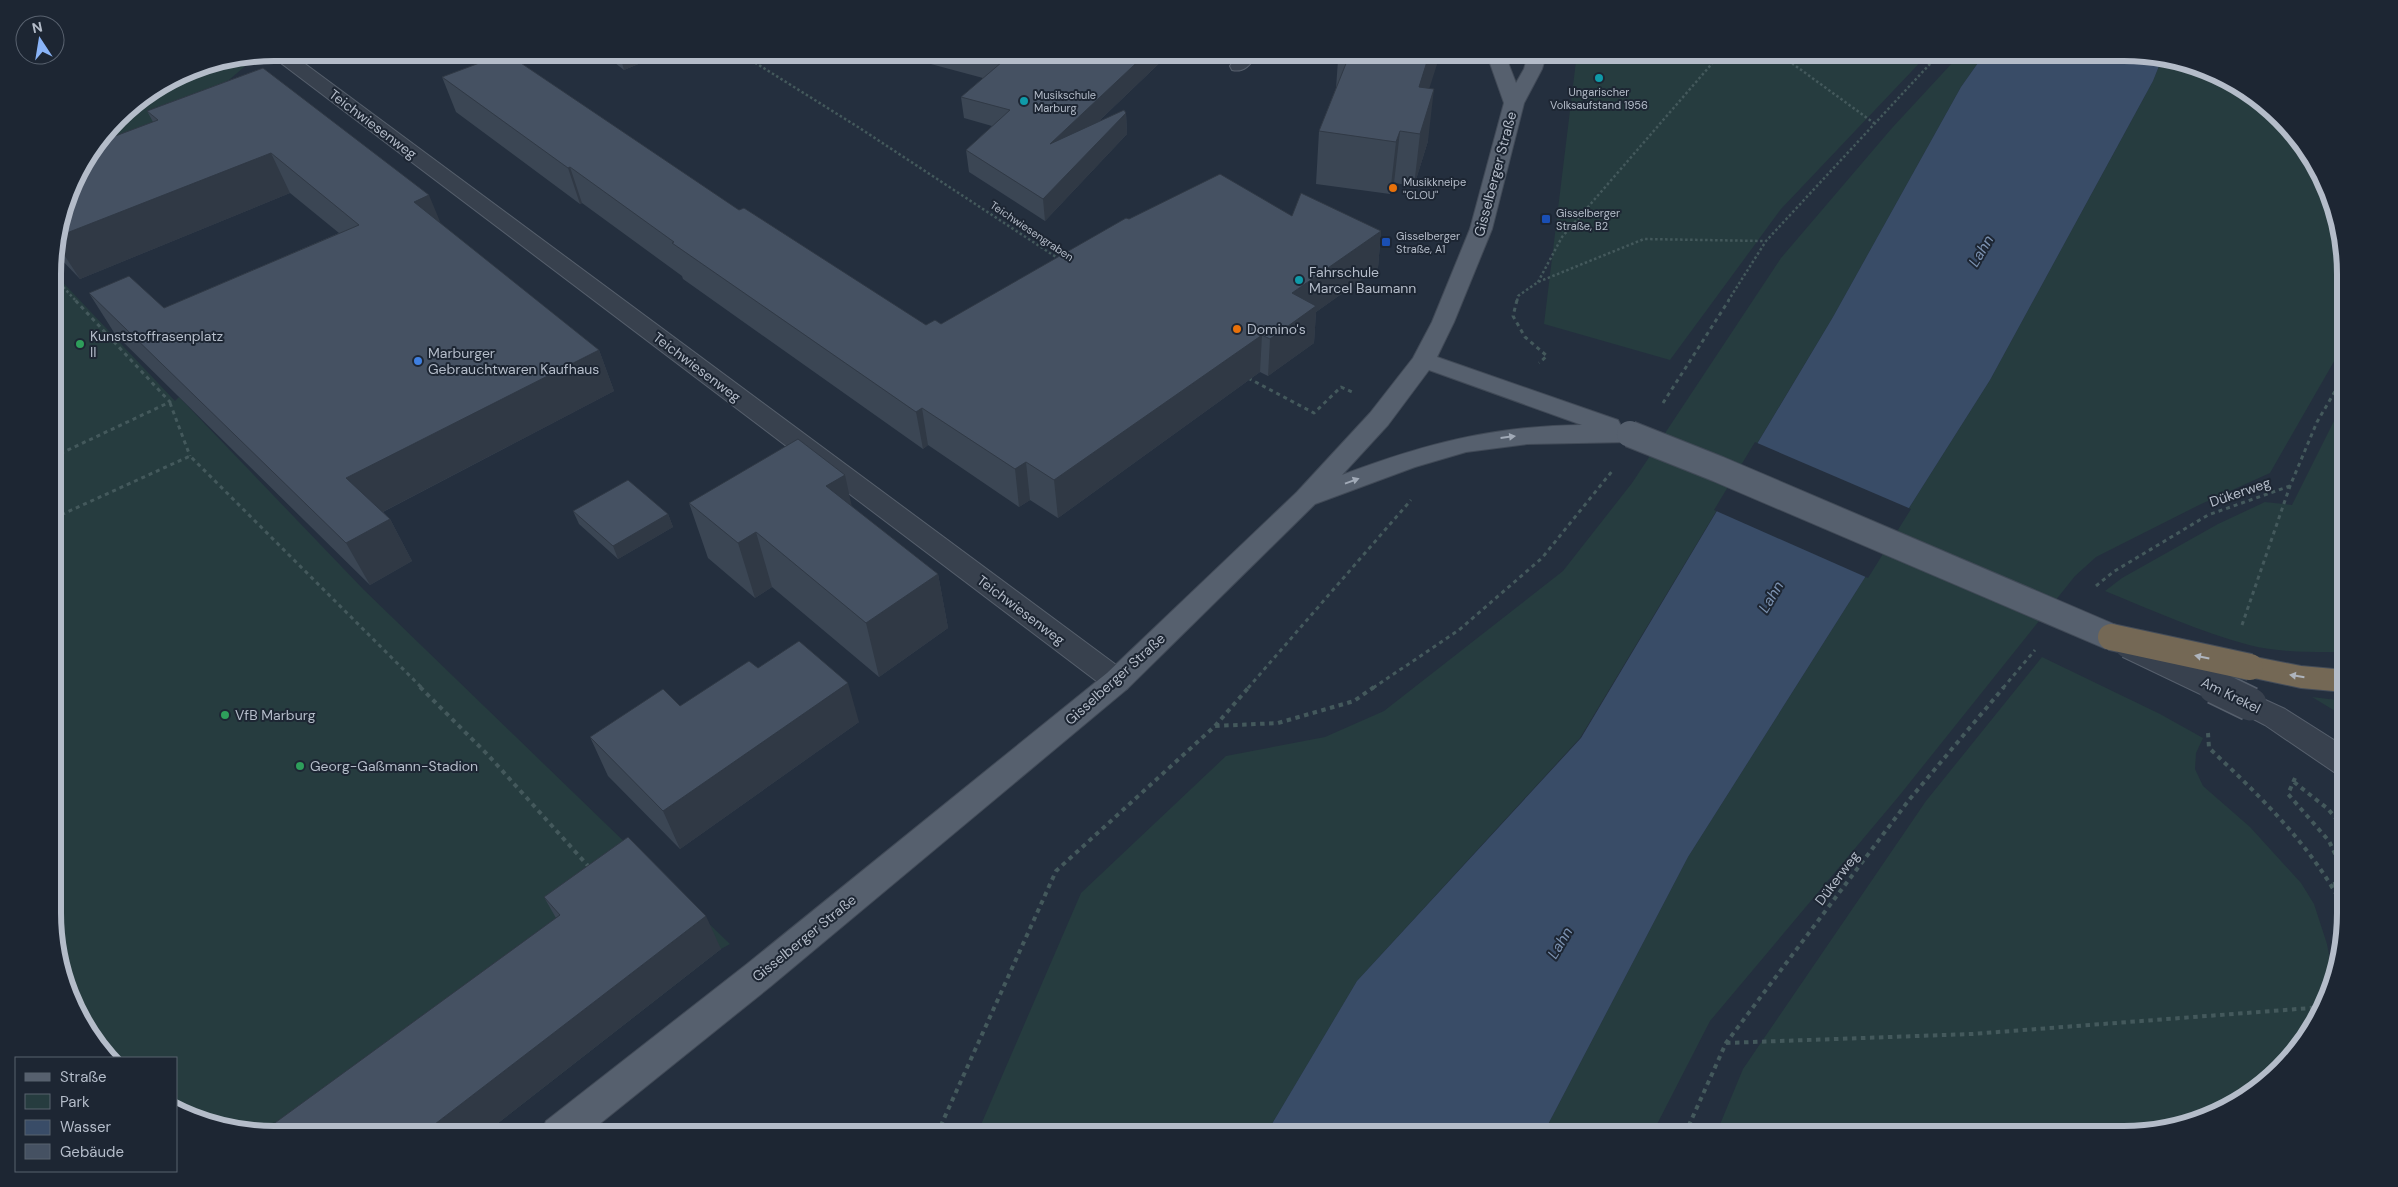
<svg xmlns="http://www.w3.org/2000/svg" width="2398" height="1187" viewBox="0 0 2398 1187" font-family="'DM Sans',sans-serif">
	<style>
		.green { fill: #263c3f }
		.water { fill: #394c67 }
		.pier { fill: #242f3e }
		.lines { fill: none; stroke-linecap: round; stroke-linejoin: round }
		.minor-casing { stroke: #565f6c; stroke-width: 2 }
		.major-casing { stroke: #414a57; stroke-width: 2 }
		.highway-casing { stroke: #434c59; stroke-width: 2 }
		.path-far2 { stroke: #44595c; stroke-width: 2.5; stroke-dasharray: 2.5 2.5; stroke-linecap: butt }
		.path-far1 { stroke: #44595c; stroke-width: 3; stroke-dasharray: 4 4; stroke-linecap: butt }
		.path { stroke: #44595c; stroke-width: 4; stroke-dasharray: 4.5 4.5; stroke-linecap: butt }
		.minor { fill: #38414e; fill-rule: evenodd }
		.major { fill: #56606e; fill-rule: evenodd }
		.highway { fill: #746855; fill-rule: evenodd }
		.minor-bridge-far1-casing { stroke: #565f6c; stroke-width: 28; stroke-linecap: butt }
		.minor-bridge-casing { stroke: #565f6c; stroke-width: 36; stroke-linecap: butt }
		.major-bridge-casing { stroke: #414a57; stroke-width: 28; stroke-linecap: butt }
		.highway-bridge-casing { stroke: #434c59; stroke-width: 28; stroke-linecap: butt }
		.minor-bridge-far1 { stroke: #38414e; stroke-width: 26 }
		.minor-bridge { stroke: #38414e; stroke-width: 33 }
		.major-bridge { stroke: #56606e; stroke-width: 26 }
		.highway-bridge { stroke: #746855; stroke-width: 26 }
		.wall { fill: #3b4654 }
		.shaded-wall { fill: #303945 }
		.building { fill: #455162; stroke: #303945 }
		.oneway { fill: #a1aab7 }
		.oneway2 { fill: #aeb4bd }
		.culture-dot { fill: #0f9aa8; stroke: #1d2633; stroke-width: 2 }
		.food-dot { fill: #e8710a; stroke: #1d2633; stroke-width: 2 }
		.transit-dot { fill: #1a4fb4; stroke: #1d2633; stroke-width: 2 }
		.leisure-dot { fill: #2e9e5b; stroke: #1d2633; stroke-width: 2 }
		.shop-dot { fill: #3f7fe0; stroke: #1d2633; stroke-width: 2 }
		.labels { text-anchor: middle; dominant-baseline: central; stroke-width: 4; stroke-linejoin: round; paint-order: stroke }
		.far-poi-label { font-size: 11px; fill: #b4bcc9; stroke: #1d2633; text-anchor: start }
		.far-street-label { font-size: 11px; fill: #b4bcc9; stroke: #1d2633 }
		.street-label { font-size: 14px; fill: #b4bcc9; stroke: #1d2633 }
		.poi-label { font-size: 14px; fill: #b4bcc9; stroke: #1d2633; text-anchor: start }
		.water-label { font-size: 15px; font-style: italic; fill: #7c92b1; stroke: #1d2633 }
		.rim { fill: none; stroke: #b4bcc9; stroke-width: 6 }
	</style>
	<rect width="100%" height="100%" fill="#242f3e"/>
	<path class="green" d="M1577,53v-1l352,1 -148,156 -111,151 -126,-36z
		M1958,53h27l-24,34 -128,230 -253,421 -223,243 -91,153h-289l104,-241 145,-137 99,-19 59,-26 179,-140 69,-88 149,-225 111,-130 62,-67z
		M257,56l-127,109 -55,11 53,-68 62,-39z
		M2161,61l61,14 48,32 38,44 27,72 9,121 -74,129 -71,32 -103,52 -21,19 -176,220 -189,225 -58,113h-109l145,-277 302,-477 163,-299z
		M53,272l122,129 4,-4 185,193 366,354 -9,5 -237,185h-210l-98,-22v-54h-65l-13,-10 -29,-50 -15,-56z
		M2344,401l1,251c-31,0 -65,1 -96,-7 -49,-13 -97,-35 -144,-54l17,-13 96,-54 47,-22 27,3z
		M2042,657l118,57 43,24 -7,15 -1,16 8,17 47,41 51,56 13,21 13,40 5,27 -9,40 -33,48 -43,38 -52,26 -57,11h-422l27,-65 183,-268z
		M2312,697l33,4v16z"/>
	<path class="water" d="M2124,52l37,9 -8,20 -163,299 -302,477 -145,277h-277l91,-153 224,-243 252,-421 128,-230 24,-34z"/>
	<path class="pier" d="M1755,442l156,67 -43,69 -154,-68z"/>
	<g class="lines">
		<defs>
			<path id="minor" d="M289,52l838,621 4,8 -4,8 -10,3 -10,-3 -838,-635z
				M1240,52h19c-8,11 -13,21 -27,18l-2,-4z
				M2250,693l35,16 60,38v28l-11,-3 -69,-47 -25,-13 -5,-8 5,-8z"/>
			<path id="major" d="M1486,52h18l12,31 8,-14 5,-17h18l-5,17 -18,34 -32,126 -38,93 -17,35 181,63 3,6 18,2 3,6 -3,6 -9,2 -103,2 -61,8 -51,15 -100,37 -188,185 -356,297 -184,148h-46l5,-13 201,-157 360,-291 190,-181 73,-79 43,-55 19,-36 38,-93 34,-126zM1429,370l153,55c-89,1 -158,19 -240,50l46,-50z"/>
			<path id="highway" d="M2250,656l51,10 44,4v22l-44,-4 -61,-13 -4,-8 4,-8z"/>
		</defs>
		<use href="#minor" class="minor-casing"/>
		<use href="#major" class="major-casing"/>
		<use href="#highway" class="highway-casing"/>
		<path class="path-far2" d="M738,52l120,75 201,132
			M1782,52l11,12 81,59
			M53,276l23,25
			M1538,282l24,-45 160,-185
			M1517,301l1,-5 20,-14 106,-43 121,2
			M1728,301l38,-60 175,-189"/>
		<path class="path-far1" d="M1517,300l-4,16 12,21 22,19 -8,7
			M1248,378l66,35 27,-26 11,5
			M170,403l20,53
			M1663,403l66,-103
			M53,457l117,-55 -95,-102
			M54,518l136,-62 232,232
			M2096,586l17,-14 95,-57 82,-29
			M2242,625l48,-139 27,-64 27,-46
			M1248,688l163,-188
			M1373,688l86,-58 83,-72 71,-88
			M2003,688l32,-38"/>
		<path class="path" d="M420,687l68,68 102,113
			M1215,726l34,-39
			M2208,733l1,15c52,49 103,98 136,162
			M2295,778l-7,16 41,47 16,34
			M2294,782l34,27 17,20
			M2333,884l10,-1 2,-4
			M1726,1043l246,-9 352,-27
			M937,1134l119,-263 159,-145 63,-3 76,-22 20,-14
			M1685,1134l41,-91 183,-243 95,-113"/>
		<use href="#minor" class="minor"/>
		<use href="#major" class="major"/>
		<use href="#highway" class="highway"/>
		<defs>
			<path id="minor-bridge-far1" d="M2128,645l90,43"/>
			<path id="minor-bridge" d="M2215,687l35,17"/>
			<path id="major-bridge" d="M1630,434l88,35 393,168"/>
			<path id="highway-bridge" d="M2111,637l139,30"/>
		</defs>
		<use href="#minor-bridge-far1" class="minor-bridge-far1-casing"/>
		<use href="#minor-bridge" class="minor-bridge-casing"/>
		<use href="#major-bridge" class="major-bridge-casing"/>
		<use href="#highway-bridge" class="highway-bridge-casing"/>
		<use href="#minor-bridge-far1" class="minor-bridge-far1"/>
		<use href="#minor-bridge" class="minor-bridge"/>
		<use href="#major-bridge" class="major-bridge"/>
		<use href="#highway-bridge" class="highway-bridge"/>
	</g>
	<path class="wall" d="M601,52h66l-43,18z
		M886,52h285l-73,70 28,-9 1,21 -82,87 -76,-49 -3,-22 26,-24 -28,-8 -3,-21 22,-19z
		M1341,52l88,37 -1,52 -14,45 -20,-3 -4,11 -74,-10 3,-53 17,-43 2,-28z
		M263,68l178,156 158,126 15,41 -231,121 7,7 22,42 -42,24 -255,-251 -26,-41 75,15 175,-75 -49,-40 -210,86 -25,-26 20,-77 78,-54 -6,-11z
		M442,77l297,133 187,115 15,-1 188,-105 163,-3 89,15 -3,37 -62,44 -2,31 -46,33 -8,-4 -202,146 -28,-18 -11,7 -91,-62 -5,4 -240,-170 -1,-3 -100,-73 -2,1 -124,-92z
		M689,503l163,4 86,67 10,54 -69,49 -107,-90 -17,11 -47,-40z
		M573,511l95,3 5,13 -55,32 -39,-35z
		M758,668l101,54 -179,127 -72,-73 -18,-39 90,-31z
		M544,897l177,52 -237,185h-210l282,-216z"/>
	<path class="shaded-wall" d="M619,52h48l-43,18z
		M1148,52h23l-119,114 -2,-22z
		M1430,52h11l-26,81 4,-46z
		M1434,89l-6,52 -14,45 6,-52z
		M1126,113l1,21 -82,87 -2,-22z
		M1400,131l-6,52 -4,11 6,-52z
		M271,153l19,40 -210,86 -23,-35 2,-8z
		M570,167l12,36 -2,1 -12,-36z
		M429,195l17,41 -32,-34z
		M1381,231l-3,37 -62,44 -2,31 -46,33 2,-37 22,-46z
		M1262,335l-2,37 -202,146 -4,-38z
		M599,350l15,41 -245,128 -23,-41z
		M922,408l6,37 -5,4 -7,-37z
		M1026,462l4,38 -11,7 -4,-38z
		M845,475l12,55 -31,-44z
		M668,514l5,13 -55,32 -5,-13z
		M390,519l22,42 -42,24 -24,-42z
		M756,532l16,55 -17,11 -17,-55z
		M938,574l10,54 -69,49 -13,-54z
		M848,683l11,39 -179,127 -17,-38z
		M706,916l15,33 -237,185h-62z"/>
	<path class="building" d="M963,52h185l-98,92 74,-34 2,3 -83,86 -77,-49 44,-40 -49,-13 41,-35z
		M1341,52h89l-11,35 15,2 -14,45 -20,-3 -4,11 -77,-11 28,-70 -9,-1z
		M506,53l233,157 5,-2 182,117 9,-5 6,4 185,-106 3,1 91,-45 72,42 9,-23 80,38 -89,62 24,13 -46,33 -8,-4 -208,145 -28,-18 -11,7 -93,-61 -6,4 -244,-169 2,-1 -104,-75 -2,1 -126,-91z
		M263,68l166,127 -15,7 185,148 -253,128 44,41 -44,24 -257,-250 40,-17 35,32 195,-83 -88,-72 -212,83 16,-60 27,-35 56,-21 -11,-9z
		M798,439l47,36 -19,11 112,88 -72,49 -110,-91 -18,11 -49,-40z
		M628,480l40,34 -55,32 -40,-35z
		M799,641l49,42 -185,128 -73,-74 73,-48 17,17 69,-45 9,7z
		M628,837l78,79 -284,218h-148l-15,-3 12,-8 1,2 288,-210 -16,-18z"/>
	<defs><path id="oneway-solid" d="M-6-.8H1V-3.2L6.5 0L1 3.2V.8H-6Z" transform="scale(1.25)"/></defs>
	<g class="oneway">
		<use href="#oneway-solid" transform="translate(1508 437) rotate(-7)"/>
		<use href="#oneway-solid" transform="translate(1352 481) rotate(-20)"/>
	</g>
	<g class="oneway2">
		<use href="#oneway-solid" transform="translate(2202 657) rotate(-168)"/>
		<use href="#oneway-solid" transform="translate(2297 676) rotate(-171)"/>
	</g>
	<g class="culture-dot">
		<circle cx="1599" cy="78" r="5"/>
		<circle cx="1024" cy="101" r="5"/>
		<circle cx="1299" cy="280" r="5"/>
	</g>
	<g class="food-dot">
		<circle cx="1393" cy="188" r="5"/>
		<circle cx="1237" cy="329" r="5"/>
	</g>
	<g class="transit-dot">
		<rect x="1541" y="214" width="10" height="10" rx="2.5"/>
		<rect x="1381" y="237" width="10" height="10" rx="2.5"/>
	</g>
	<g class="leisure-dot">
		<circle cx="80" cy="344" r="5"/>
		<circle cx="225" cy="715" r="5"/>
		<circle cx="300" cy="766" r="5"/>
	</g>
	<circle class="shop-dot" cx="418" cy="361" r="5"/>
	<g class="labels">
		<g class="far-poi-label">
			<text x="1599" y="92" text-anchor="middle">Ungarischer<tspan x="1599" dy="13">Volksaufstand 1956</tspan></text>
			<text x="1034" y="95">Musikschule<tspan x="1034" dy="13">Marburg</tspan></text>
			<text x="1403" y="182">Musikkneipe<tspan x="1403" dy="13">"CLOU"</tspan></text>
			<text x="1556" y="213">Gisselberger<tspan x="1556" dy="13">Straße, B2</tspan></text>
			<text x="1396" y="236">Gisselberger<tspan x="1396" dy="13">Straße, A1</tspan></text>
		</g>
		<g class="far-street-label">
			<text transform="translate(1032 231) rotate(34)">Teichwiesengraben</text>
		</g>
		<g class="street-label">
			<text transform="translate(373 124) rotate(37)">Teichwiesenweg</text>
			<text transform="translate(1495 174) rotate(-75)">Gisselberger Straße</text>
			<text transform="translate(697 367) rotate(37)">Teichwiesenweg</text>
			<text transform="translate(2240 492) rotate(-19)">Dükerweg</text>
			<text transform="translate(1021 610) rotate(37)">Teichwiesenweg</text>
			<text transform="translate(1115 679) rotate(-42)">Gisselberger Straße</text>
			<text transform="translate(2231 695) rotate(26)">Am Krekel</text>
			<text transform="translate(1837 878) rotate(-53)">Dükerweg</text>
			<text transform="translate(804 938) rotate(-39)">Gisselberger Straße</text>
		</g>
		<g class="poi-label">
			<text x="1309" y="272">Fahrschule<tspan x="1309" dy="16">Marcel Baumann</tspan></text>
			<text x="1247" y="329">Domino's</text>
			<text x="90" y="336">Kunststoffrasenplatz<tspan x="90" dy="16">II</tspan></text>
			<text x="428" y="353">Marburger<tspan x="428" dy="16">Gebrauchtwaren Kaufhaus</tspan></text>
			<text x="235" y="715">VfB Marburg</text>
			<text x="310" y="766">Georg-Gaßmann-Stadion</text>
		</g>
		<g class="water-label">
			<text transform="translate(1981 251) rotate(-59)">Lahn</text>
			<text transform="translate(1771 597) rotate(-59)">Lahn</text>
			<text transform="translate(1560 943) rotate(-59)">Lahn</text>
		</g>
	</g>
	<path d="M0 0H2398V1187H0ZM274 61H2124A213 213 0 0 1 2337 274V913A213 213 0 0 1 2124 1126H274A213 213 0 0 1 61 913V274A213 213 0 0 1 274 61Z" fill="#1d2633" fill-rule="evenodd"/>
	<path class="rim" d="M274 61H2124A213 213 0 0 1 2337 274V913A213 213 0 0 1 2124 1126H274A213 213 0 0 1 61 913V274A213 213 0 0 1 274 61Z"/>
	<rect x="15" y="1057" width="162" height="115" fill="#1d2633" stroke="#59626f"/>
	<rect x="25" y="1073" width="25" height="8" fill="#56606e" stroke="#59626f"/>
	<text x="60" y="1082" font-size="15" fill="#b4bcc9">Straße</text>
	<rect x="25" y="1094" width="25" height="15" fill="#263c3f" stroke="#59626f"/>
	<text x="60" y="1107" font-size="15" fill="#b4bcc9">Park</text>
	<rect x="25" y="1120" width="25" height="15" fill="#394c67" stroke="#59626f"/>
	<text x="60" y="1132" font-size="15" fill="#b4bcc9">Wasser</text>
	<rect x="25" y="1144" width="25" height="15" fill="#455162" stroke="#59626f"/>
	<text x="60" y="1157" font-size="15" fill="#b4bcc9">Gebäude</text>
	<g transform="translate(40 40) rotate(348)"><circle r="24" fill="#1d2633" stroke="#59626f"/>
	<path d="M0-4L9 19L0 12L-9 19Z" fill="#8ab4f8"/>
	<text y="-8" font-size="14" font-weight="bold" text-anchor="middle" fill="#b4bcc9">N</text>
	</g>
</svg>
